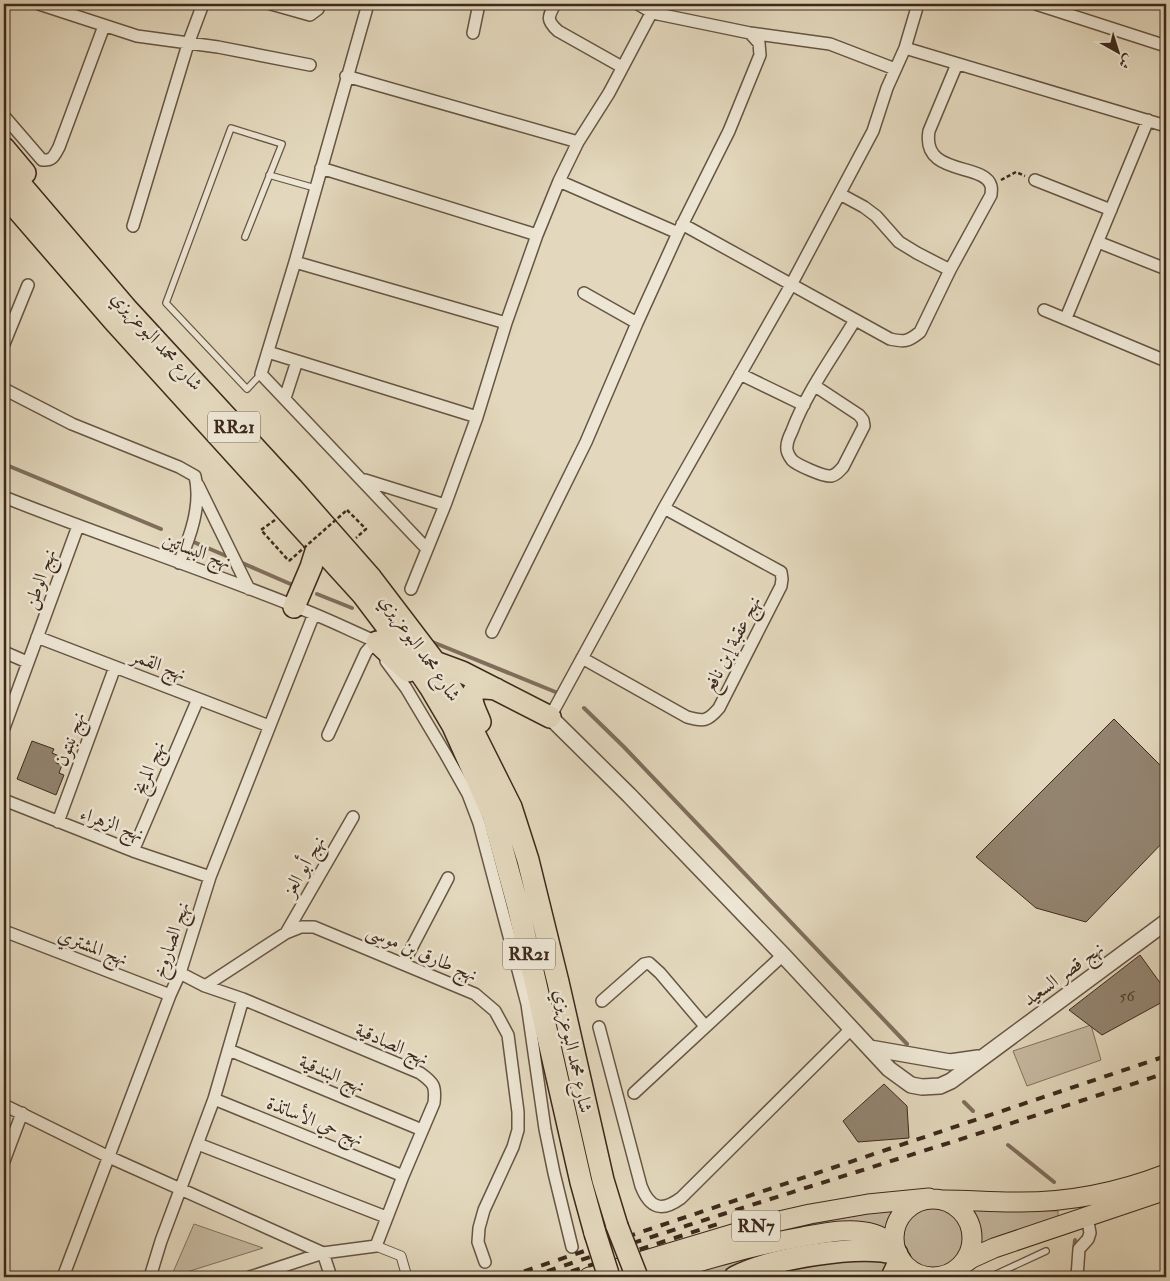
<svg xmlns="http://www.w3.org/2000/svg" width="1170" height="1281" viewBox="0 0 1170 1281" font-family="'IM FELL Double Pica',Amiri,serif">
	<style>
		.green { fill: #c7baa2; stroke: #82725f }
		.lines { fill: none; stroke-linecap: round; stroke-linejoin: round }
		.stream { stroke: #7f6e5c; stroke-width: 4 }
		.building { fill: #938470; stroke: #3d291c }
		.service-casing { stroke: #654; stroke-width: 8 }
		.pedestrian-casing { stroke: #654; stroke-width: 11 }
		.minor-casing { stroke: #654; stroke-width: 14 }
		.tertiary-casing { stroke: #654; stroke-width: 18 }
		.primary-casing { stroke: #3d291c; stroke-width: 21 }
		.motorway-casing { stroke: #3d291c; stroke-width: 24 }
		.path { stroke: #3d291c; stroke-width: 2.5; stroke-dasharray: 4 2.5; stroke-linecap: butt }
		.service { stroke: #ede6d4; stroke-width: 5.5 }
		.pedestrian { stroke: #ede6d4; stroke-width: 9 }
		.minor { stroke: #ede6d4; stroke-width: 11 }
		.tertiary { stroke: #ede6d4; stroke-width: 15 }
		.primary { stroke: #e3d8bd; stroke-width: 19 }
		.motorway { stroke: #e3d8bd; stroke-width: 21 }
		.rail { stroke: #3d291c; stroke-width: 4; stroke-dasharray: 9 9; stroke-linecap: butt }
		.motorway-bridge-casing { stroke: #3d291c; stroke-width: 24; stroke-linecap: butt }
		.path-bridge { stroke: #3d291c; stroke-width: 2.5; stroke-dasharray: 4 2.5; stroke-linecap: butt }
		.motorway-bridge { stroke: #e3d8bd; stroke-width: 21 }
		.labels { text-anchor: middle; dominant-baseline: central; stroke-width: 5; stroke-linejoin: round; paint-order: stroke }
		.number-label { font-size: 16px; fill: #524031 }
		.shield { fill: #ede6d4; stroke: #726253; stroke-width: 1 }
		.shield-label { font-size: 18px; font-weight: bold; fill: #3d291c }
		.street-label { font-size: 19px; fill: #3d291c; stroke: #ede6d4 }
	</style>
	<rect width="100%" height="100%" fill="#e3d8bd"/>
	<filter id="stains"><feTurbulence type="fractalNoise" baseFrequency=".004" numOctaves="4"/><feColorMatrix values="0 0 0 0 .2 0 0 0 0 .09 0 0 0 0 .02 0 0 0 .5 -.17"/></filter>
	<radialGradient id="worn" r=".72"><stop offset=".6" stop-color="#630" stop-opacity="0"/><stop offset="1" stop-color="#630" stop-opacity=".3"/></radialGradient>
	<path class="green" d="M1091,1025l10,35 -74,26 -14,-35z
		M936,1207l122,4v8l-59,24 -50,24 -38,10h-344l81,-26 131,-21 108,-20z
		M194,1224l69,24 -92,29z"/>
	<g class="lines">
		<path class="stream" d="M4,464l157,65
			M189,540l42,18
			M240,562l55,24
			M317,594l35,14
			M430,641l128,52
			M584,708l40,39 283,297
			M964,1102l9,9
			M1008,1145l46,37
			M1074,1250l1,-10"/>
	</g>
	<path class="building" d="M1114,719l52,52v68l-80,83 -50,-14 -60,-51z
		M32,741l22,8 -2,4 7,3 -3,7 6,2 -3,8 5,2 -8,20 -39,-16z
		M1140,955l26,36v9l-64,35 -33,-25z
		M884,1084l23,22 2,32 -51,4 -15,-21z"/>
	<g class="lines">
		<defs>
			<path id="service" d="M269,175l46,13
				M245,237l37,-93 -51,-16 -65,175 81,86 14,-15
				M990,1277l56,-26
				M1153,1277l13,-4"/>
			<path id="pedestrian" d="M376,1246l25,10 6,21"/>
			<path id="minor" d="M39,4l98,32 81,11 92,18
				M271,4l39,11 8,-6 2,-5
				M368,4l-73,258 -34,112 165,174
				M555,4c-7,13 -9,16 3,27l64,36
				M638,4l15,9 97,20 80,11 65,25
				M1036,4l130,42
				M473,33l6,-29
				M905,48l261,78
				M346,76l232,66
				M4,116l38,44c11,1 12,-4 17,-13l45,-121
				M321,168l216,67
				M1035,180l76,30
				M559,181l119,52
				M840,194l24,13 12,9 23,26 18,11 33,17
				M682,224l208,115c14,3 18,3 30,-7l30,-62 41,-75c0,-3 1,-6 0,-9 -6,-24 -70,-9 -62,-55l28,-67
				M133,226l55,-182 15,-40
				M1098,242l68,27
				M295,262l211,61
				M584,293l53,30
				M1044,310l122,51
				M1066,318l82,-198
				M4,344l24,-59
				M268,352l209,65
				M740,374l64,31
				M815,386l44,29 4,5 1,6 -21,41c-4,4 -6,8 -12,9 -7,1 -34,-11 -39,-16 -3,-4 -6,-9 -5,-14 0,-5 3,-11 5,-15 14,-38 42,-76 63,-111
				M4,389l68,35 107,43 16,9c7,29 -5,61 -16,87
				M285,398l12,-37
				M365,480l80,25
				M198,485l51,104
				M4,497c103,41 208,75 310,117 22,9 42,19 63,28
				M411,589l34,-84 32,-88 29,-94 31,-88 22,-54 19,-39 31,-49 47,-89
				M492,632l94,-190 51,-119 41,-90 51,-102 31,-76 -1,-12 -9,-10
				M37,637l232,89
				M4,652l23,10
				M582,658l105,59c17,5 21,4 32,-9l62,-122 1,-7 -1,-7 -117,-64
				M386,661l20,27 40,67 22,39 11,29 48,181 18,125 9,44 18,74
				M550,717l114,-209 127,-223 82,-154 14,-43 18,-40 13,-44
				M4,728l74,-202
				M328,735l38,-83 7,-8
				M4,800l129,51 77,26
				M58,822l57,-155
				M133,851l65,-152
				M4,931l166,64
				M286,933l67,-116
				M403,964l45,-86
				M180,973l25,13 38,13 177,74c14,10 16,13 14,30l-31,73 -27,70 -53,7 -73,24
				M205,986l81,-53 15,-6h13l161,67 20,17 13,24 10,77v18l-5,17 -29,63 -5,18 -1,14 7,20
				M602,1001l42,-37 5,-1 11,10 45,53
				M599,1027l42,159c9,23 21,26 40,12l171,-170
				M229,1050l193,80
				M634,1093l149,-138
				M214,1099l189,77
				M4,1105l105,52 214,96 8,24
				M198,1144l188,73
				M4,1161l18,-48
				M63,1277l107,-282 10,-22 30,-96 104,-263
				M150,1277l11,-36 53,-142 29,-100
				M943,1277v-1
				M1077,1277l2,-28 9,-10 2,-6 -3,-17"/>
			<path id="tertiary" d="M550,717l79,78 154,160 106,114 22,16 11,2 18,-1 11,-5 215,-159
				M870,1048l80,14 28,-4"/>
			<path id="primary" d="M894 1238a39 39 0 1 1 78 0a39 39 0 1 1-78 0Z
				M944,1200c23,0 46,2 69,2 53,1 104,-9 153,-28
				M962,1265l10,-7 22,-10 172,-58
				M589,1277l177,-53 44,-10 58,-10 61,-6
				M647,1277c51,-15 102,-31 155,-40 23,-4 49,-10 72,-3 7,2 13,6 20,11"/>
			<path id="motorway" d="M4,148l21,25
				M4,165l123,144 165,179 79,90 64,84 20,33 56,112 17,53 30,122 45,198 14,46
				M4,194l109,126 250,275 46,61 21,31 23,39 40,89 25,91 63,276 14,51
				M294,607l17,-40 7,-22
				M377,642l31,29
				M435,662l27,10 88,45
				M480,722c-3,-9 -16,-29 -1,-34 4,-1 12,1 17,1
				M735,1277c35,-18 124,-34 162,-23
				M892,1277l8,-17"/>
		</defs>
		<use href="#service" class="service-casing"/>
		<use href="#pedestrian" class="pedestrian-casing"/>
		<use href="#minor" class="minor-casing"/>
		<use href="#tertiary" class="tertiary-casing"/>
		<use href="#primary" class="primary-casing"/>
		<use href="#motorway" class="motorway-casing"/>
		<path class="path" d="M1001,180l15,-8 9,4
			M347,510l19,19 -10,9
			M275,520l-14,10 28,31"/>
		<use href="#service" class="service"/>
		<use href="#pedestrian" class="pedestrian"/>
		<use href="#minor" class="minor"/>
		<use href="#tertiary" class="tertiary"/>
		<use href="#primary" class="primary"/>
		<use href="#motorway" class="motorway"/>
		<path class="rail" d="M507,1277l659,-221
			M530,1277c211,-71 425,-134 636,-204
			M554,1277l164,-53"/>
		<defs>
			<path id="motorway-bridge" d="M617,1226l20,51
				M595,1233l14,44"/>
		</defs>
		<use href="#motorway-bridge" class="motorway-bridge-casing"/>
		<path class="path-bridge" d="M289,561l58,-51"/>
		<use href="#motorway-bridge" class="motorway-bridge"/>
	</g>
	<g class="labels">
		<g class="number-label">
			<text x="1127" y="996">56</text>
		</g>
		<g class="shield">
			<rect x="208" y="411.5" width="52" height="31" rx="4"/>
			<rect x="503" y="938.5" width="52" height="31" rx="4"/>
			<rect x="732" y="1210.5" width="48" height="31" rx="4"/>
		</g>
		<g class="shield-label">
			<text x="234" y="427">RR21</text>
			<text x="529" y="954">RR21</text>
			<text x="756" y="1226">RN7</text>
		</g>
		<g class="street-label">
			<text transform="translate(157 341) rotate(48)">شارع محمد البوعزيزي</text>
			<text transform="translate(197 551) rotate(20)">نهج البساتين</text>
			<text transform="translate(40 579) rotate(-70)">نهج الوطن</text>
			<text transform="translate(732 644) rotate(-63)">نهج عقبة إبن نافع</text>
			<text transform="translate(420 648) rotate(55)">شارع محمد البوعزيزي</text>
			<text transform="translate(159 665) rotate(21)">نهج القمر</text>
			<text transform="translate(70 739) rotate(-70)">نهج نبتون</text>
			<text transform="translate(149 768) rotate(-67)">نهج المريخ</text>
			<text transform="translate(112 824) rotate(20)">نهج الزهراء</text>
			<text transform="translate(304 866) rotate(-60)">نهج أبو العز</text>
			<text transform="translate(171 940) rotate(-71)">نهج الصاروخ</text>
			<text transform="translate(93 947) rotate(21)">نهج المشتري</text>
			<text transform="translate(422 953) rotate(23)">نهج طارق بن موسى</text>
			<text transform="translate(1063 974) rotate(-36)">نهج قصر السعيد</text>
			<text transform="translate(392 1044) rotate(24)">نهج الصادقية</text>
			<text transform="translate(573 1051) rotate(78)">شارع محمد البوعزيزي</text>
			<text transform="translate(332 1074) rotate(23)">نهج البندقية</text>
			<text transform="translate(315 1121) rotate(22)">نهج حي الأساتذة</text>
		</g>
	</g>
	<rect width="1170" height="1281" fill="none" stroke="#e3d8bd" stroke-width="20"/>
	<rect x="5" y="5" width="1160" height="1271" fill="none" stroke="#3d291c" stroke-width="2.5"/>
	<rect x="10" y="10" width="1150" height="1261" fill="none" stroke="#3d291c"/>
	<g transform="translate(1118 52) rotate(141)" stroke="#ede6d4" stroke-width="4" paint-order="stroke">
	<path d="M0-4L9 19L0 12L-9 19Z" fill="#3d291c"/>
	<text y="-8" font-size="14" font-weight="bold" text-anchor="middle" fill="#3d291c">ش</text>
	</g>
	<rect width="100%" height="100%" filter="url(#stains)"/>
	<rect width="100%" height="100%" fill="url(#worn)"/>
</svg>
